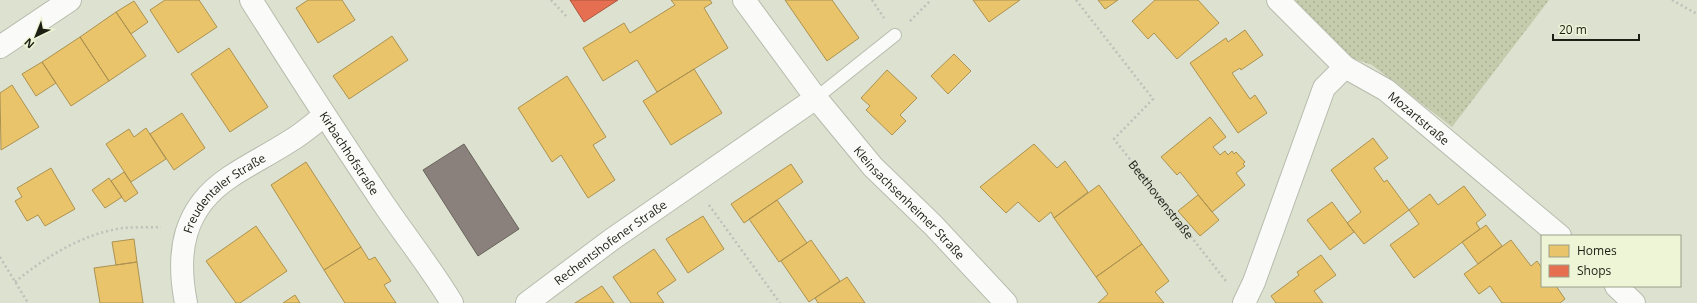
<svg xmlns="http://www.w3.org/2000/svg" width="1697" height="303" viewBox="0 0 1697 303" font-family="'Open Sans',sans-serif">
	<style>
		.park { fill: url(#park-dots) }
		.homes { fill: #e9c46a; stroke: #ac9250 }
		.shops { fill: #e76f51; stroke: #aa573e }
		.industry { fill: #8a817c; stroke: #69635c }
		.lines { fill: none; stroke-linecap: round; stroke-linejoin: round }
		.service-casing { stroke: #b8bcae; stroke-width: 14 }
		.minor-casing { stroke: #b8bcae; stroke-width: 24 }
		.secondary-casing { stroke: #b8bcae; stroke-width: 24 }
		.path { stroke: #bec0b9; stroke-width: 2.5; stroke-dasharray: 2 3; stroke-linecap: butt }
		.service { stroke: #fafaf8; stroke-width: 12 }
		.minor { stroke: #fafaf8; stroke-width: 22 }
		.secondary { stroke: #fafaf8; stroke-width: 22 }
		.labels { text-anchor: middle; dominant-baseline: central; stroke-width: 4; stroke-linejoin: round; paint-order: stroke }
		.street-label { font-size: 12px; fill: #1c1e13; stroke: #eef5d7 }
	</style>
	<defs>
		<pattern id="park-dots" width="8" height="8" patternUnits="userSpaceOnUse"><rect width="8" height="8" fill="#c5ccad"/><path d="M2 2h.1M6 6h.1" fill="none" stroke="#a9af94" stroke-width="1.8" stroke-linecap="round"/></pattern>
	</defs>
	<rect width="100%" height="100%" fill="#dce1d0"/>
	<path class="park" d="M1295,0h254l-97,127 -80,-62 -26,-9z"/>
	<path class="homes" d="M165,0h34l18,27 -39,26 -28,-43z
		M308,0h34l13,20 -37,23 -22,-35z
		M671,0h39l2,3 -8,5 24,40 -71,44 -20,-32 -34,21 -20,-33 41,-25 6,10 45,-28z
		M785,0h47l27,38 -32,23z
		M973,0h47l-31,22z
		M1098,0h20l-13,9z
		M1155,0h43l21,23 -42,36 -23,-26 -6,6 -16,-18z
		M134,1l14,21 -17,12 -15,-22z
		M116,12l30,44 -37,25 -29,-44z
		M1245,30l18,25 -22,15 -1,-2 -8,5 18,26 5,-4 12,18 -29,20 -48,-70 36,-25 2,4z
		M392,36l16,24 -59,39 -16,-23z
		M80,37l29,44 -38,25 -29,-44z
		M229,48l39,59 -38,25 -39,-58z
		M954,54l17,17 -23,23 -17,-18z
		M42,62l14,21 -20,13 -14,-22z
		M694,69l28,44 -51,32 -28,-44z
		M887,70l30,28 -17,17 6,6 -14,14 -26,-25 4,-4 -9,-8z
		M567,76l39,61 -13,8 22,35 -27,18 -27,-43 -9,7 -34,-54z
		M12,85l27,42 -38,23 -1,-57z
		M182,113l23,35 -31,22 -24,-36z
		M1210,117l16,20 -13,10 7,8 5,-4 3,4 4,-4 2,3 2,-2 9,10 -2,2 2,2 -9,7 9,12 -33,27 -32,-40 -3,3 -16,-18z
		M146,128l20,31 -35,23 -25,-38 23,-15 5,8z
		M1373,138l15,20 -14,10 10,14 3,-2 22,30 -45,34 -17,-21 14,-11 -30,-42z
		M1034,144l23,24 8,-7 23,31 -34,26 -3,-6 -12,10 -21,-20 -12,11 -26,-26z
		M306,162l55,85 -37,23 -53,-85z
		M791,164l12,18 -59,41 -13,-19z
		M51,168l24,41 -30,17 -7,-11 -11,6 -12,-20 7,-4 -5,-9z
		M124,172l14,21 -13,9 -14,-21z
		M109,178l13,19 -17,11 -13,-18z
		M1099,185l43,59 -46,33 -42,-59z
		M1464,186l22,29 -10,8 4,6 -66,49 -24,-33 29,-21 -10,-14 21,-16 8,11z
		M1198,195l21,25 -19,16 -22,-25z
		M777,200l30,43 -28,19 -30,-43z
		M1332,202l22,30 -24,18 -23,-30z
		M703,216l21,33 -36,24 -22,-34z
		M1486,225l16,21 -24,18 -16,-22z
		M256,226l31,45 -47,32h-4l-30,-42z
		M134,239l3,23 -21,3 -4,-23z
		M811,240l29,41 -31,21 -28,-41z
		M1511,240l20,26 6,-5 5,7v18h14l9,13 -5,4h-58l-12,-17 -11,8 -15,-20z
		M1142,244l27,37 -14,11 9,11h-66l10,-9 -12,-17z
		M361,247l8,13 6,-3 16,24 -7,4 12,18h-51l-21,-33z
		M654,249l22,31 -19,13 7,10h-33l-18,-26z
		M1321,255l15,20 -22,16 9,12h-47l-5,-7 28,-21 -2,-3z
		M137,262l6,41h-43l-6,-35z
		M847,277l18,26h-47l-3,-5z
		M602,286l12,17h-39z
		M295,295l5,8h-17z"/>
	<path class="shops" d="M570,0h48l-34,22z"/>
	<path class="industry" d="M464,144l55,85 -41,27 -55,-86z"/>
	<g class="lines">
		<defs>
			<path id="service" d="M816,98l79,-63"/>
			<g id="minor">
				<path id="s2" d="M251,0c43,68 87,136 132,203 23,34 48,65 69,100"/>
				<path id="s3" d="M1278,0l67,67 41,23 174,146"/>
				<path d="M0,47l70,-47"/>
				<path d="M1616,286l18,17"/>
				<path id="s4" d="M186,303c-10,-51 -3,-95 44,-126 19,-13 40,-23 60,-36 12,-7 23,-17 34,-25"/>
				<path id="s5" d="M527,303l84,-63 205,-142"/>
				<path d="M1244,303l10,-21 70,-194 21,-21"/>
			</g>
			<g id="secondary">
				<path id="s6" d="M744,0l72,98 57,69 60,58 73,78"/>
			</g>
		</defs>
		<use href="#service" class="service-casing"/>
		<use href="#minor" class="minor-casing"/>
		<use href="#secondary" class="secondary-casing"/>
		<g class="path">
			<path d="M551,0l17,18"/>
			<path d="M872,0l12,18"/>
			<path id="s1" d="M1076,0l77,99 -39,40 112,142"/>
			<path d="M1672,0l25,14"/>
			<path d="M910,21l21,-21"/>
			<path d="M709,205l71,98"/>
			<path d="M0,257l28,46"/>
			<path d="M15,282c28,-23 61,-44 97,-52 15,-4 33,-2 49,-3"/>
		</g>
		<use href="#service" class="service"/>
		<use href="#minor" class="minor"/>
		<use href="#secondary" class="secondary"/>
	</g>
	<g class="labels">
		<g class="street-label">
			<text stroke="none"><textPath href="#s3" startOffset="185">Mozartstraße</textPath></text>
			<text stroke="none"><textPath href="#s2" startOffset="182">Kirbachhofstraße</textPath></text>
			<text stroke="none"><textPath href="#s4" startOffset="127">Freudentaler Straße</textPath></text>
			<text stroke="none"><textPath href="#s1" startOffset="258">Beethovenstraße</textPath></text>
			<text stroke="none"><textPath href="#s6" startOffset="262">Kleinsachsenheimer Straße</textPath></text>
			<text stroke="none"><textPath href="#s5" startOffset="103">Rechentshofener Straße</textPath></text>
		</g>
	</g>
	<rect x="1541" y="235" width="140" height="52" fill="#eef5d7" stroke="#9a9f89"/>
	<rect x="1549" y="245" width="20" height="12" fill="#e9c46a" stroke="#9a9f89"/>
	<text x="1577" y="255" font-size="12" fill="#1c1e13">Homes</text>
	<rect x="1549" y="265" width="20" height="12" fill="#e76f51" stroke="#9a9f89"/>
	<text x="1577" y="275" font-size="12" fill="#1c1e13">Shops</text>
	<g transform="translate(36 36) rotate(223)" stroke="#eef5d7" stroke-width="3" paint-order="stroke">
	<path d="M0-3L7 15L0 10L-7 15Z" fill="#1c1e13"/>
	<text y="-6" font-size="11" font-weight="bold" text-anchor="middle" fill="#1c1e13">N</text>
	</g>
	<path d="M1553 34v6h86v-6" fill="none" stroke="#1c1e13" stroke-width="2"/>
	<text x="1559" y="34" font-size="12" fill="#1c1e13" stroke="#eef5d7" stroke-width="3" paint-order="stroke">20 m</text>
</svg>
